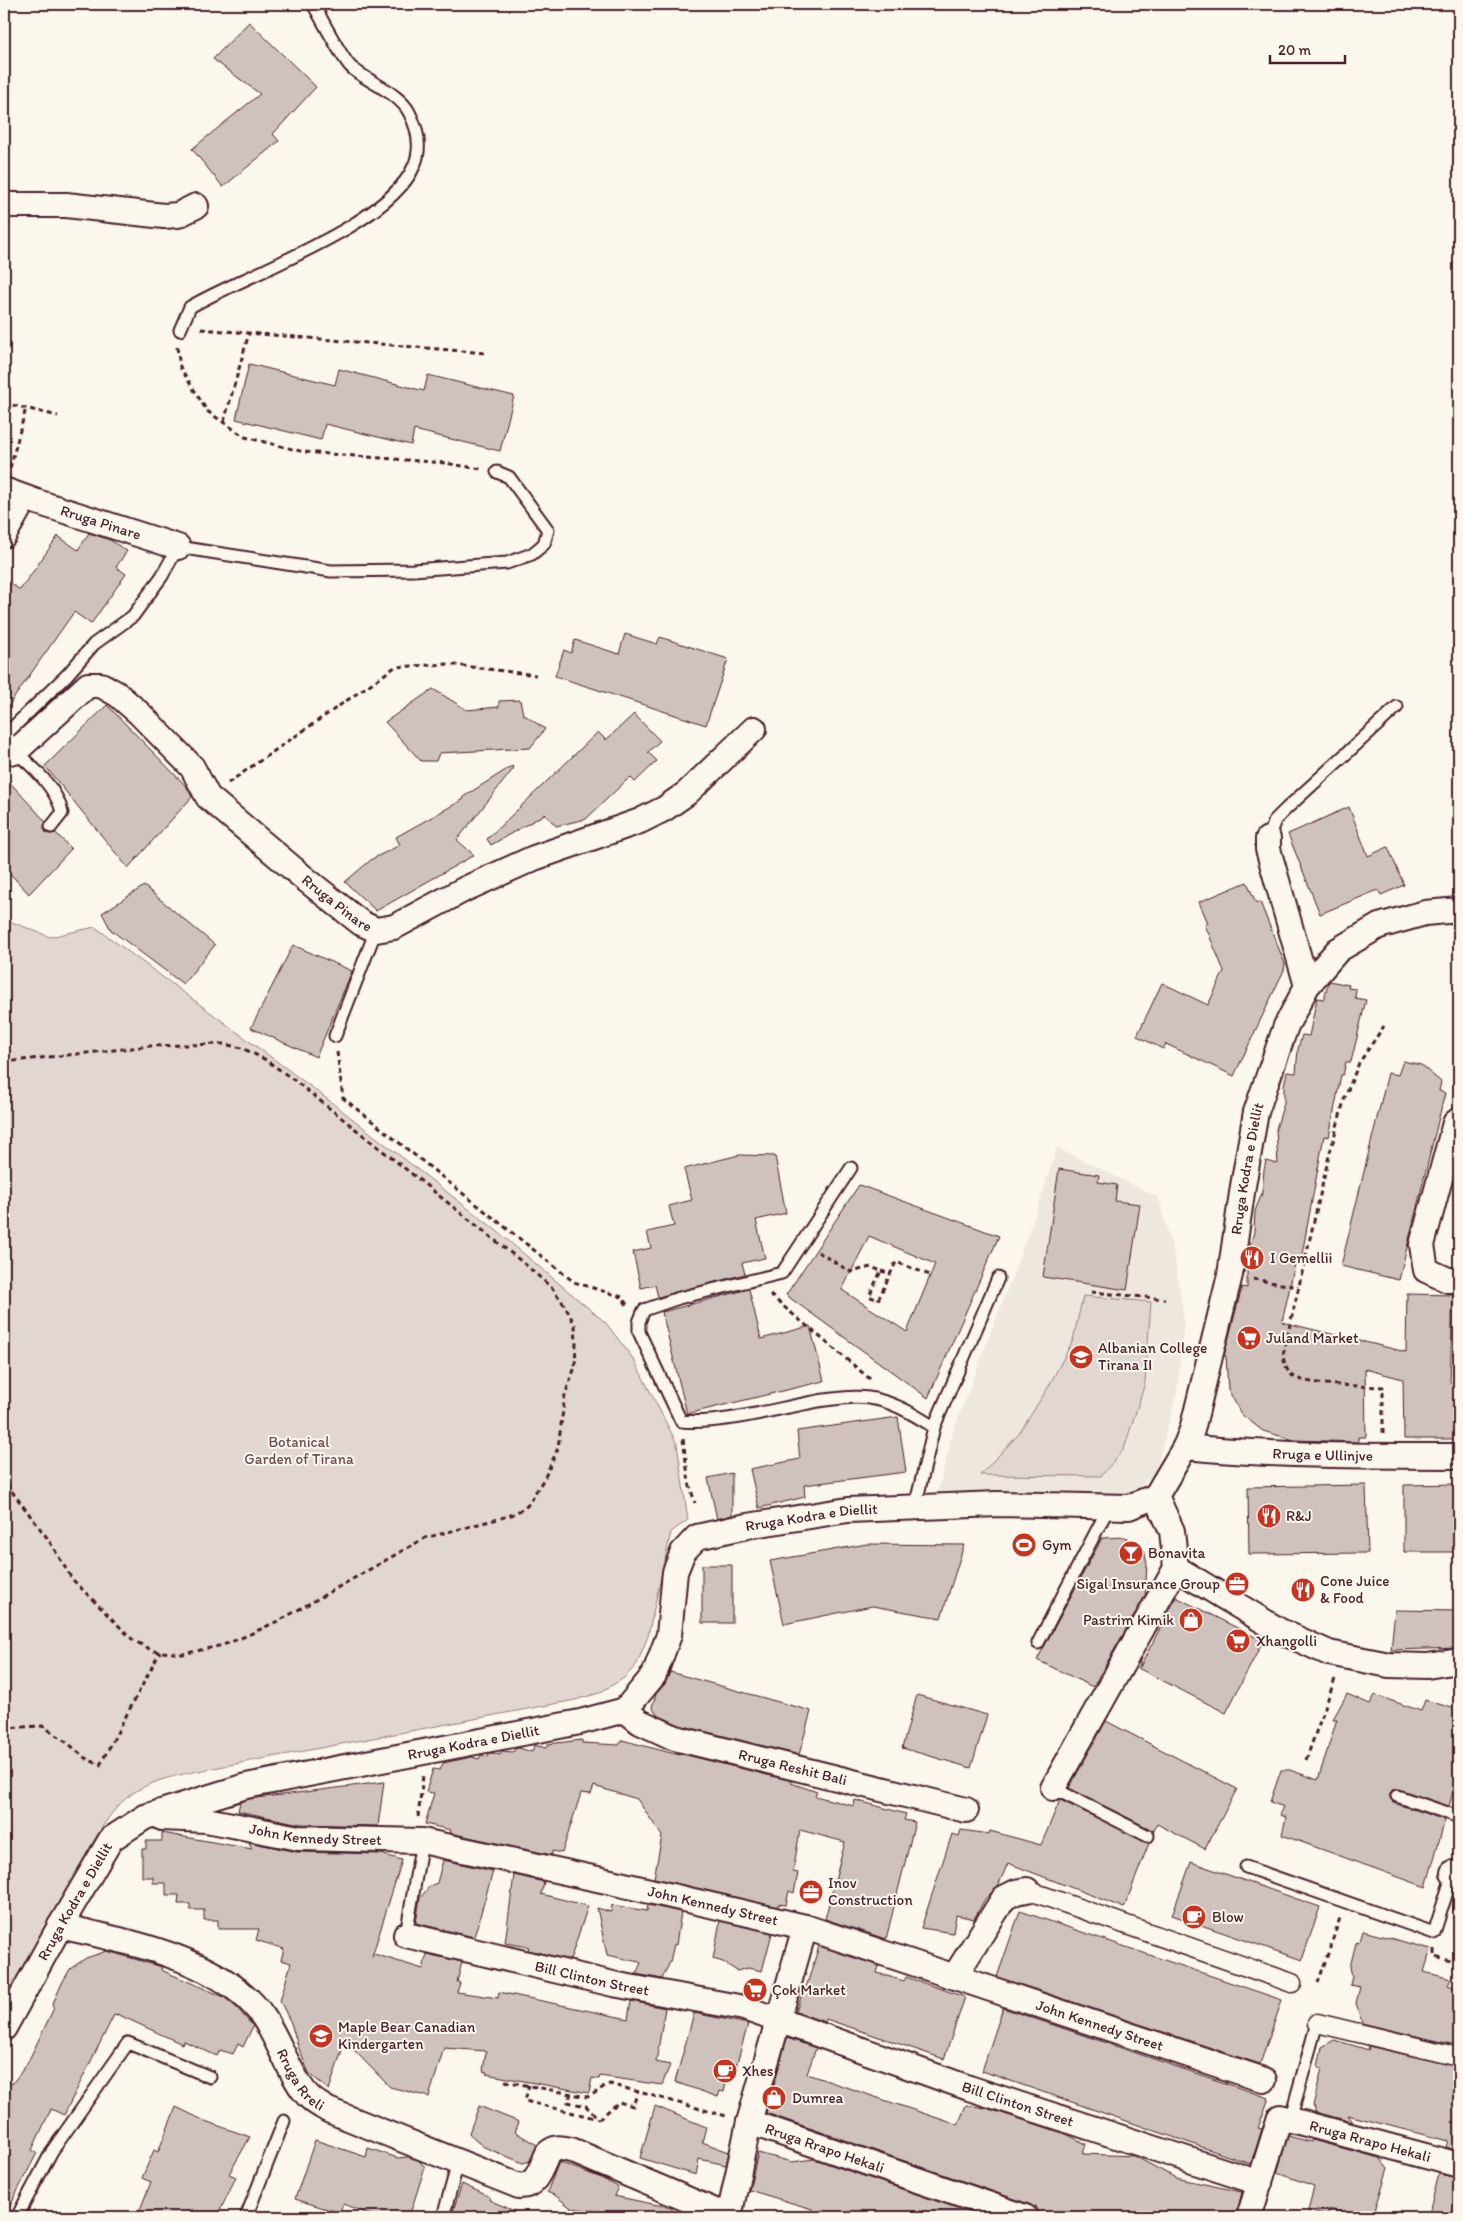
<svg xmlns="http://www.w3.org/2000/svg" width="1463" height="2221" viewBox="0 0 1463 2221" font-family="Itim,sans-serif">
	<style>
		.built { fill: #eee7de }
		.green { fill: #e2d7d0; stroke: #967b7e }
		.building { fill: #cfc2bc; stroke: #4a1f2b; fill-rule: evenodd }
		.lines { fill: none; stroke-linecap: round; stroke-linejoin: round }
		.service-casing { stroke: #4a1f2b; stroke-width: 15 }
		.pedestrian-casing { stroke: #4a1f2b; stroke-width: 21 }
		.minor-casing { stroke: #4a1f2b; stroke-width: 28 }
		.path { stroke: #4a1f2b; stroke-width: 3; stroke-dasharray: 5 4; stroke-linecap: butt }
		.service { stroke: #fbf7ec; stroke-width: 11 }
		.pedestrian { stroke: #fbf7ec; stroke-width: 18 }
		.minor { stroke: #fbf7ec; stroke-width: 24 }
		.labels { text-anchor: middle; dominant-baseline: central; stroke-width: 4; stroke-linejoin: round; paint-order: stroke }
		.street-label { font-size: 15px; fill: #4a1f2b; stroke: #fbf7ec }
		.poi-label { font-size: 15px; fill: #4a1f2b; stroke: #fbf7ec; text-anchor: start }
		.park-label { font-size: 15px; fill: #704d54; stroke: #fbf7ec }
	</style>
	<rect width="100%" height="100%" fill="#fbf7ec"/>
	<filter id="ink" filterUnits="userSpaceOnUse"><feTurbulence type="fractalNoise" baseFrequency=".02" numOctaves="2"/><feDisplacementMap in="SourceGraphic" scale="10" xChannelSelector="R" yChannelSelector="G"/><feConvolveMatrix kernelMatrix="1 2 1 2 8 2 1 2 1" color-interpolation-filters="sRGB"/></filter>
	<g filter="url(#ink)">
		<path class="built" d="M1057,1148l101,49 16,57 10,66 -7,73 -22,79 -20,20 -23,6 -175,-3 16,-63 82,-216z"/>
		<path class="green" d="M4,919l46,18 45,-10 223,165 108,84 66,51 114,96 28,37 43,84 11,76 -17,12 -23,104 -11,28 -13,14 -25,15 -24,7 -356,67c-29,6 -65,10 -90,29 -23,17 -41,56 -56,82 -23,41 -46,82 -69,123z
			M1083,1296l68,6 -6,81 -21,66 -23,27 -121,-1 39,-41 30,-48 24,-46z"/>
		<path class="building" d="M249,22l67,65 -43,47 6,7 -56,46 -31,-38 68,-55 -47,-35z
			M249,364l86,21 4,-16 85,22 4,-16 86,21 -14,55 -86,-21 -3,15 -86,-21 -4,16 -85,-21z
			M89,533l21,7 17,11 -11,16 10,7 -35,50 -17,-12 -70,100v-133l16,11 38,-54 20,14z
			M625,634l32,10 3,-7 68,22 -22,66 -151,-49 9,-26 7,3 4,-13 44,14z
			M433,689l34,21 32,-3v-6l21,-1 3,14 22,15 -15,19 -91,5 -3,8h-15l-36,-39z
			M107,705l80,82 5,10 -64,71 -83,-102z
			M634,714l26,27 -12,11 9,9 -22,21 -5,-5 -44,42 -30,7 -11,-12 -54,31 -4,-6 111,-107 8,8z
			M512,766l2,2 -57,72 17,15 -98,56 -31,-29 27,-23 28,-14 -4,-8 68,-38 -1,-2z
			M4,776l42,46 -2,4 2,7 4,1 6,-1 15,16 -42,45 -25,-27z
			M1349,807l19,49 20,-9 16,38 -23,10 -3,-5 -58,24 -32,-80z
			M1247,882l9,21 4,-1 25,62 -1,6 -50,106 -68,-32 -3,5 -26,-13 25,-53 46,22 16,-34 -19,-46 3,-2 -9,-21z
			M144,886l71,59 -32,39 -72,-54 -9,-17z
			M293,945l59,26 -36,86 -65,-29z
			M1329,981l20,4 -1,3 8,1 -1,9 11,2 -15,62h-5l-3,13h-2l-12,62 -5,-1 -24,129 -5,-1 -13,58 124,30 1,-58 46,1 -3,88h9v56h-55l-1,-60 -38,-10 1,68h-8v5l-64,-2 -31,-9 -22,-17 -13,-25 -2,-33h-2l18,-69 5,1v-33l7,-23 1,-21 7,-18 2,-23 2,-9 12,3 -2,-35 8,-26v-18l3,-13 9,1 2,-24 4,-14 7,1 8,-38 7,1z
			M1403,1061l18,4 20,17 -2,9 6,2 -46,187 -58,-14 47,-193 10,2z
			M739,1155l36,1 11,57 -30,7 9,38 -23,5 3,11 -87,23 -3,-12 -14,3 -8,-36 18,-4 -4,-16 27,-6 -5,-20 23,-6 -8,-31z
			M1059,1169l40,6 -1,7 19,3 -2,16 25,3 -13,86 -84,-13z
			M859,1185l140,51 -71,162 -142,-103zM869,1236l66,28 -28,68 -65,-42z
			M749,1289l12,50 49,-13 14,55 -137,33 -25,-102z
			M898,1417l8,55 -102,13 1,12 -46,11 -9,-39 50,-10 -3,-28z
			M732,1473v42l-15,4 -9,-41z
			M1459,1484v68h-55v-67z
			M1366,1485l2,68 -119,1 -1,-67z
			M1125,1537l19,13 3,14 -2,32 -52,91 -56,-27 65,-122z
			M867,1544l97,1 -23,73 -69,-12 -88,18 -14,-63z
			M702,1565h30v58h-30z
			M1176,1597l87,44 -37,72 -90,-46 4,-7v7z
			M1395,1610l64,1v37l-68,2z
			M670,1672l141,39 -12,44 -119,-30 -23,-10 -5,-8 4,-13 9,-10z
			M1347,1694l23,10 5,-9 46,16 4,-11 34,10v60l-10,36 -50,-17 -7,1 -2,4v4l4,5 51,17 -19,67 -144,-52 4,-18 -6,-2 4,-8 -14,-5 11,-32h9l28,10 19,-61h-4z
			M917,1695l70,20 -16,53 -69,-20z
			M1106,1721l131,68 -32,60 -48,-25 -3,7 -85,-43z
			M582,1740v3l37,2 3,-5 57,15 -1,-2 114,28 -1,2 26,9 -2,4 39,10 1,-6 51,14 -2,6 11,2 -29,117 -61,-20 20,-77 -45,-12 -7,42 5,1 -4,20 -5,-2 -3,14 -8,-1v3l-124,-29 8,-42 -25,-37 -43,-13 -3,8 -10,-1 -19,60 -10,-2v4l-102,-22 1,-3 -26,-6 9,-31 -8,-1 7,-23 7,1 3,-7 29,-6 7,2 2,-4 7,2 1,-4h3l8,2 2,-4 11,1 2,-3 4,-1 13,4 2,-7 12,3 2,-4z
			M384,1782l-6,44 -78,-2 -62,-13 2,-9 9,-3z
			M1060,1800l89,43 -25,65 -116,-45 -10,23 -13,13 -11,20 -18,-4 -3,18 -32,-5 31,-94 7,2 2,-6 28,4 1,-3 51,14z
			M162,1833l90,16 -3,-7 48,10 84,2 21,6 -30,97 2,-3 49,15 4,-15 35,8 -5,20 3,1 -3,9 41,6 1,-6 129,27 3,-18 34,7 -9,54 14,3 -8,20 -62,-9 -1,3 -7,-1 -3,15 -103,-19 1,-2 -4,-1 3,-20 -42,-3 -15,49 -39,-10 -45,-46 -16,49 -20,-17 -10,-24 -8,-26 -11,-22 11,-38 -10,-3 3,-11 -28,-9 3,-11h-41v-9h-14v-10h-14v-6h-12l1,-9h-13v-12h-13v-6h-11v-28h4v-8h16z
			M443,1860l50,11 -19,66 -58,-14 4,-25 10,-12 7,-3z
			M1191,1862l129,45 -18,53 -130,-45z
			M514,1875l30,7 -3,12 47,12 -18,54 -42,-10 1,-3 -24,-4z
			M612,1905l35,6 1,-6 33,7 -5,33 -2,-1 -4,18 -8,17 -26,-5 5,-11 -2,-1 -32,-7 -10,-47 14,4z
			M1020,1911l262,89 -22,64 -263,-87z
			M720,1921l52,12 -10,38 -14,-3 -11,3 -14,-9 -10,-3z
			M1363,1931l68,18 -7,23 27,7 -3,6 11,4v57l-97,-23 -6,-20 4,-16 -10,-2 2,-9 -2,-9 6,-24 5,-5z
			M819,1946l60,20 -2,7 27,8 2,-4 59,20 -21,62 -118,-40 -1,3 -29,-10 6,-18h2z
			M107,1951l55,16 -1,3 63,27 13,11 16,18 -10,21 -5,-3 -5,10 -13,-4 -3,6 -33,-15 -2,3 -65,-30v2l-3,-1 -50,100 -13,-6 -19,41 5,3 -33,64v-138l8,5 15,-20 27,-56 -2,-2 10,-23 8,-14 16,-11z
			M1003,2008l266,90 -11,30 4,1 -11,35 -269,-93z
			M694,2013l54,11 -14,50 -6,-1 -4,19 -4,-1 -2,6 -43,-15z
			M787,2038l29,10 -9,26 151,51 8,-20 20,3 80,26 20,10 -3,10 51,2 42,22 66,14 -6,25h-157l-13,-4 -2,4h-26l-2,-9 -7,-4 -263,-91z
			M1334,2040l35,10 -1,-4 91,21v84l-13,-4 2,-6 -100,-26 5,7 -38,-10v-5l-2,-1 9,-38 -4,-1 4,-20z
			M479,2106l40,16 -4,10 22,13 -7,16 -7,2 -39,-16 -10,-8 -5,-6z
			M655,2106l51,21 -4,15 27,10 -3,13 -27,-6 -3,16 -56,-17z
			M176,2107l29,14 45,16 -21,37 7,3 -19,40h-80l14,-35 -9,-4 12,-28 4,2z
			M1288,2136l23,6 1,-2 68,18 8,10 -15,49h-13l-31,-8 -2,7 -19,-5 6,-25 -37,-13z
			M315,2140l51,17 2,-9 30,10 10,-1 10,3 7,7 -16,50h-33l-33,-13 -3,9 -45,-14z
			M758,2153l34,9 22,-3 169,58h-173l2,-8 -63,-19z
			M559,2162l40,15 19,10 -4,9 58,12v9h-62l-16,-6 -23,-3 -15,-12 -9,-4z
			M1439,2174l20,4v39h-31z
			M462,2184l28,13 -1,3 39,17h-77z"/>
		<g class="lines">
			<defs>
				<path id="service" d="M180,330l10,-23c56,-33 199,-81 224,-141 8,-18 4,-37 -5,-54 -10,-19 -41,-30 -57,-44 -9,-7 -31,-51 -39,-64
					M4,736l63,-61 27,-31 39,-28 29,-40 16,-29 153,24 82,-1 94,-7 25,-9 12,-10 4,-14 -39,-53 -12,-5
					M15,752c18,14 43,38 47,61l-11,14
					M1268,839l7,-19 11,-11 111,-102
					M335,1036l41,-106
					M851,1168l-69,105 -103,25 -35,12 -5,12v10l42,89c44,4 99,-14 144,-21 18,-2 36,-5 54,0 20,5 37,16 55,27
					M915,1507l19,-80 64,-149
					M1038,1643l71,-136
					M1053,1788l95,48
					M1397,1796l62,21
					M1246,1867l188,66 19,-60
					M406,1935l16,-94
					M1290,2120l27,-97
					M17,2217l35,-66 76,-108 82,34
					M246,2217l38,-96
					M443,2217l15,-54"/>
				<path id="pedestrian" d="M1027,1890l265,93
					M1317,2023l142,34"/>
				<g id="minor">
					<path d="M4,205h62l98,11 14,-1 18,-9"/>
					<path id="s1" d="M4,490l33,12 141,45"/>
					<path d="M4,535l21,-37"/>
					<path id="s2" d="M4,744l11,8 73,-67h13l16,9 22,19 53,54 16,30 96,81 57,45 15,7 18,-3 71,-38 69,-31 106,-37 24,-12 23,-16 67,-64"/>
					<path d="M1268,839v10l39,137"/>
					<path d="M1459,1120l-4,3 -33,122 4,25 22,10h11"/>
					<path id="s3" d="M1185,1447c92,9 183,9 274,9"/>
					<path d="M1156,1496l16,35 4,37 104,63 49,22 60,12 38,1 32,-5"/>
					<path id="s4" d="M625,1710l15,12 35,16 291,72"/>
					<path d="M1053,1788l123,-220"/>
					<path id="s5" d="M162,1818l44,2 93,18 123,3 189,41 194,45 459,153"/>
					<path d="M1453,1873h6"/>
					<path id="s6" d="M60,1926c64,15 165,33 204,92 15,23 24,52 40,73 6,9 16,14 24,19l191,76c18,1 22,-19 29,-33 8,-7 14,-5 23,-3l158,67 20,-95 56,-195"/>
					<path id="s7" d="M406,1935l207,49 131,24 225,80 291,95"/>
					<path d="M955,1976l49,-78 12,-6 11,-2"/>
					<path id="s8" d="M4,2028l56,-102 51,-87 34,-22 101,-31 334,-64 45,-12 29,-35 15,-40 6,-63 8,-20 14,-15 50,-11 101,-16 150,-6 131,3 27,-11 29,-49 7,-17 38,-155 13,-89 13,-74 30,-86 21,-40 31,-36 41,-24 46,-13 34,-3"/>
					<path id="s9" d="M749,2122l276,95"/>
					<path id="s10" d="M1249,2217l31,-100 179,48"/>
				</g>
			</defs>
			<use href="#service" class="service-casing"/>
			<use href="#pedestrian" class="pedestrian-casing"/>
			<use href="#minor" class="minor-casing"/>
			<path class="path" d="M201,329l285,24
				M177,347l3,20 27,44 38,26 59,15 141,11 36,6
				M4,403l54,13
				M224,422l25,-89
				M10,468l16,-60
				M228,783l167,-116 52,-3 89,11
				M337,1052l6,46 231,184 48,15 5,8
				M4,1062l146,-16 73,-2 19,4 24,12 28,20 232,185 27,24 12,17 10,19 1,18 -1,24 -10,28 -7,53 -13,29 -18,29 -13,8 -16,5 -73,19 -143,81 -36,17 -23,9 -40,9 -30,-3 -20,-11 -61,-61 -24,-40 -44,-58
				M818,1252l33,20 20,-5 10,4 -12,25 9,4 18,-38 34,13
				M881,1271l10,3
				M1253,1279l45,8
				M1091,1292l74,7
				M770,1295l100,84
				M1383,1433v-46c-19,-1 -76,-1 -90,-11 -7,-5 -9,-13 -10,-21l46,-199 16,-59 14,-34 25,-37
				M683,1439l6,44 6,20
				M4,1728l39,-2 26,18 16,14 15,7 60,-113
				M1306,1760l29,-81
				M418,1817l5,-41
				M1435,1950v7l24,6
				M1318,1983l22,-65
				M505,2081l82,16c9,-3 14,-10 23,-13l116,32
				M529,2085l-4,16 74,18
				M571,2093l-3,9 18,4 12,12
				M599,2119l20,-17 14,4 5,-15"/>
			<use href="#service" class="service"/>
			<use href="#pedestrian" class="pedestrian"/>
			<use href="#minor" class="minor"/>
		</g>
	</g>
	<defs>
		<symbol id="restaurant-disc" viewBox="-11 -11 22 22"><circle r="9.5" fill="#c8321e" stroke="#fbf7ec"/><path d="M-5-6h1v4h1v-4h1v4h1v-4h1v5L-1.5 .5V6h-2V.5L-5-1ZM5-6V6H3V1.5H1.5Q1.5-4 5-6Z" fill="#fff"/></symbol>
		<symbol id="supermarket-disc" viewBox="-11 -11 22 22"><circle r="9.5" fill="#c8321e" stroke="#fbf7ec"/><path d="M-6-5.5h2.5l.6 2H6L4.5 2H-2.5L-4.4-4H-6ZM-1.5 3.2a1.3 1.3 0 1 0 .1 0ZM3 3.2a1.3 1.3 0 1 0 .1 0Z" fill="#fff"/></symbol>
		<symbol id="school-disc" viewBox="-11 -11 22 22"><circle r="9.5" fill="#c8321e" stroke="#fbf7ec"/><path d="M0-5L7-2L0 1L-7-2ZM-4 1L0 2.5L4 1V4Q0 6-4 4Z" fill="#fff"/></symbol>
		<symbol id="stadium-disc" viewBox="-11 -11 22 22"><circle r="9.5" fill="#c8321e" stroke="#fbf7ec"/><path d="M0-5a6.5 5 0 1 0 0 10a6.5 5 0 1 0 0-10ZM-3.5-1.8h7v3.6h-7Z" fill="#fff"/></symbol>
		<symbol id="bar-disc" viewBox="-11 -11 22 22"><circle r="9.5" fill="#c8321e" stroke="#fbf7ec"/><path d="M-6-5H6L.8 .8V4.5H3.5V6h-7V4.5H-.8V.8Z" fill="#fff"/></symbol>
		<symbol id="office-disc" viewBox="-11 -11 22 22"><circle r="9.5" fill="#c8321e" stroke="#fbf7ec"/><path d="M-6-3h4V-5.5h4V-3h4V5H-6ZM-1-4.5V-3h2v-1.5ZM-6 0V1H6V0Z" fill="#fff"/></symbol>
		<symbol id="shop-disc" viewBox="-11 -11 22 22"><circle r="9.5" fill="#c8321e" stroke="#fbf7ec"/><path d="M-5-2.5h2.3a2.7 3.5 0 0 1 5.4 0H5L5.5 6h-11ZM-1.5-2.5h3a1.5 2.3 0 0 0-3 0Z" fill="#fff"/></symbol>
		<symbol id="cafe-disc" viewBox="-11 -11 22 22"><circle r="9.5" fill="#c8321e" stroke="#fbf7ec"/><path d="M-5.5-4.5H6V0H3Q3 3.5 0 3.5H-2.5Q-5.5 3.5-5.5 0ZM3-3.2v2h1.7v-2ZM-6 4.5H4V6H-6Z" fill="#fff"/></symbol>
	</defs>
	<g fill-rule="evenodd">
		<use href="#restaurant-disc" x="1238" y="1244" width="28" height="28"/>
		<use href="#supermarket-disc" x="1235" y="1324" width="28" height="28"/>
		<use href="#school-disc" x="1067" y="1343" width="28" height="28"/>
		<use href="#restaurant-disc" x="1255" y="1502" width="28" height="28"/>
		<use href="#stadium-disc" x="1010" y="1531" width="28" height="28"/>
		<use href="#bar-disc" x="1117" y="1539" width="28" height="28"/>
		<use href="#office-disc" x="1223" y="1570" width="28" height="28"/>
		<use href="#restaurant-disc" x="1289" y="1576" width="28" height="28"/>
		<use href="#shop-disc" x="1177" y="1606" width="28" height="28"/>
		<use href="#supermarket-disc" x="1224" y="1627" width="28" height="28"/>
		<use href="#office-disc" x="797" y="1878" width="28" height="28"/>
		<use href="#cafe-disc" x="1180" y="1903" width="28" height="28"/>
		<use href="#supermarket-disc" x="741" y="1976" width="28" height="28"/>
		<use href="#school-disc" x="307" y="2022" width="28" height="28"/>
		<use href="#cafe-disc" x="711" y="2057" width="28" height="28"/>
		<use href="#shop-disc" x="760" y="2084" width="28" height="28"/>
	</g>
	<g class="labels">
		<g class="street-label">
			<text stroke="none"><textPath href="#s1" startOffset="102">Rruga Pinare</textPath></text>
			<text stroke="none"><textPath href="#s2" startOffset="450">Rruga Pinare</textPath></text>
			<text stroke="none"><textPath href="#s8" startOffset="1750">Rruga Kodra e Diellit</textPath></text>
			<text stroke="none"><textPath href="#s3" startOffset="138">Rruga e Ullinjve</textPath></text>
			<text stroke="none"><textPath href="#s8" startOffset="1060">Rruga Kodra e Diellit</textPath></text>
			<text stroke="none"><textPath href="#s8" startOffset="595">Rruga Kodra e Diellit</textPath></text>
			<text stroke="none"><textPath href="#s4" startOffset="179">Rruga Reshit Bali</textPath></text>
			<text stroke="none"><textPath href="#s5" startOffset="155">John Kennedy Street</textPath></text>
			<text stroke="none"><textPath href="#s8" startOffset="145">Rruga Kodra e Diellit</textPath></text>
			<text stroke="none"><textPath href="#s5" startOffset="560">John Kennedy Street</textPath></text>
			<text stroke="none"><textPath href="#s7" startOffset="191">Bill Clinton Street</textPath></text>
			<text stroke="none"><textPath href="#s5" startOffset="965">John Kennedy Street</textPath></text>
			<text stroke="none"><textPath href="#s6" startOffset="301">Rruga Rreli</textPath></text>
			<text stroke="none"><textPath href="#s7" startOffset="636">Bill Clinton Street</textPath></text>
			<text stroke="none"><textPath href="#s10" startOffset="198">Rruga Rrapo Hekali</textPath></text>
			<text stroke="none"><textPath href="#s9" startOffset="80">Rruga Rrapo Hekali</textPath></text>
		</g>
		<g class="poi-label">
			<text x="1270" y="1258">I Gemellii</text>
			<text x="1266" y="1338">Juland Market</text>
			<text x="1098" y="1348">Albanian College<tspan x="1098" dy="17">Tirana II</tspan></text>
			<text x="1286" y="1516">R&amp;J</text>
			<text x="1042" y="1545">Gym</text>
			<text x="1148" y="1553">Bonavita</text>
			<text x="1320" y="1581">Cone Juice<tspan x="1320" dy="17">&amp; Food</tspan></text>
			<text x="1220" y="1584" text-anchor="end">Sigal Insurance Group</text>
			<text x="1174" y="1620" text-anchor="end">Pastrim Kimik</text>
			<text x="1256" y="1641">Xhangolli</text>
			<text x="828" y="1883">Inov<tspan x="828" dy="17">Construction</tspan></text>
			<text x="1212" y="1917">Blow</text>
			<text x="772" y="1990">Çok Market</text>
			<text x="338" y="2027">Maple Bear Canadian<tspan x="338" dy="17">Kindergarten</tspan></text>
			<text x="742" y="2071">Xhes</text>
			<text x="792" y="2098">Dumrea</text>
		</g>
		<g class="park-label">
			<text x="299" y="1442">Botanical<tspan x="299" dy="17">Garden of Tirana</tspan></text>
		</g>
	</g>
	<rect width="1463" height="2221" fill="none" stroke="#fbf7ec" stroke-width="20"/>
	<rect x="10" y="10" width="1443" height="2201" fill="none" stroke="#4a1f2b" stroke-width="2" filter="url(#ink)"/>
	<path d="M1270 55v8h75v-8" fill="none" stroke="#4a1f2b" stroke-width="2.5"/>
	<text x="1278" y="55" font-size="15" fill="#4a1f2b" stroke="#fbf7ec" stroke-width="4" paint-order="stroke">20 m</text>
</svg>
